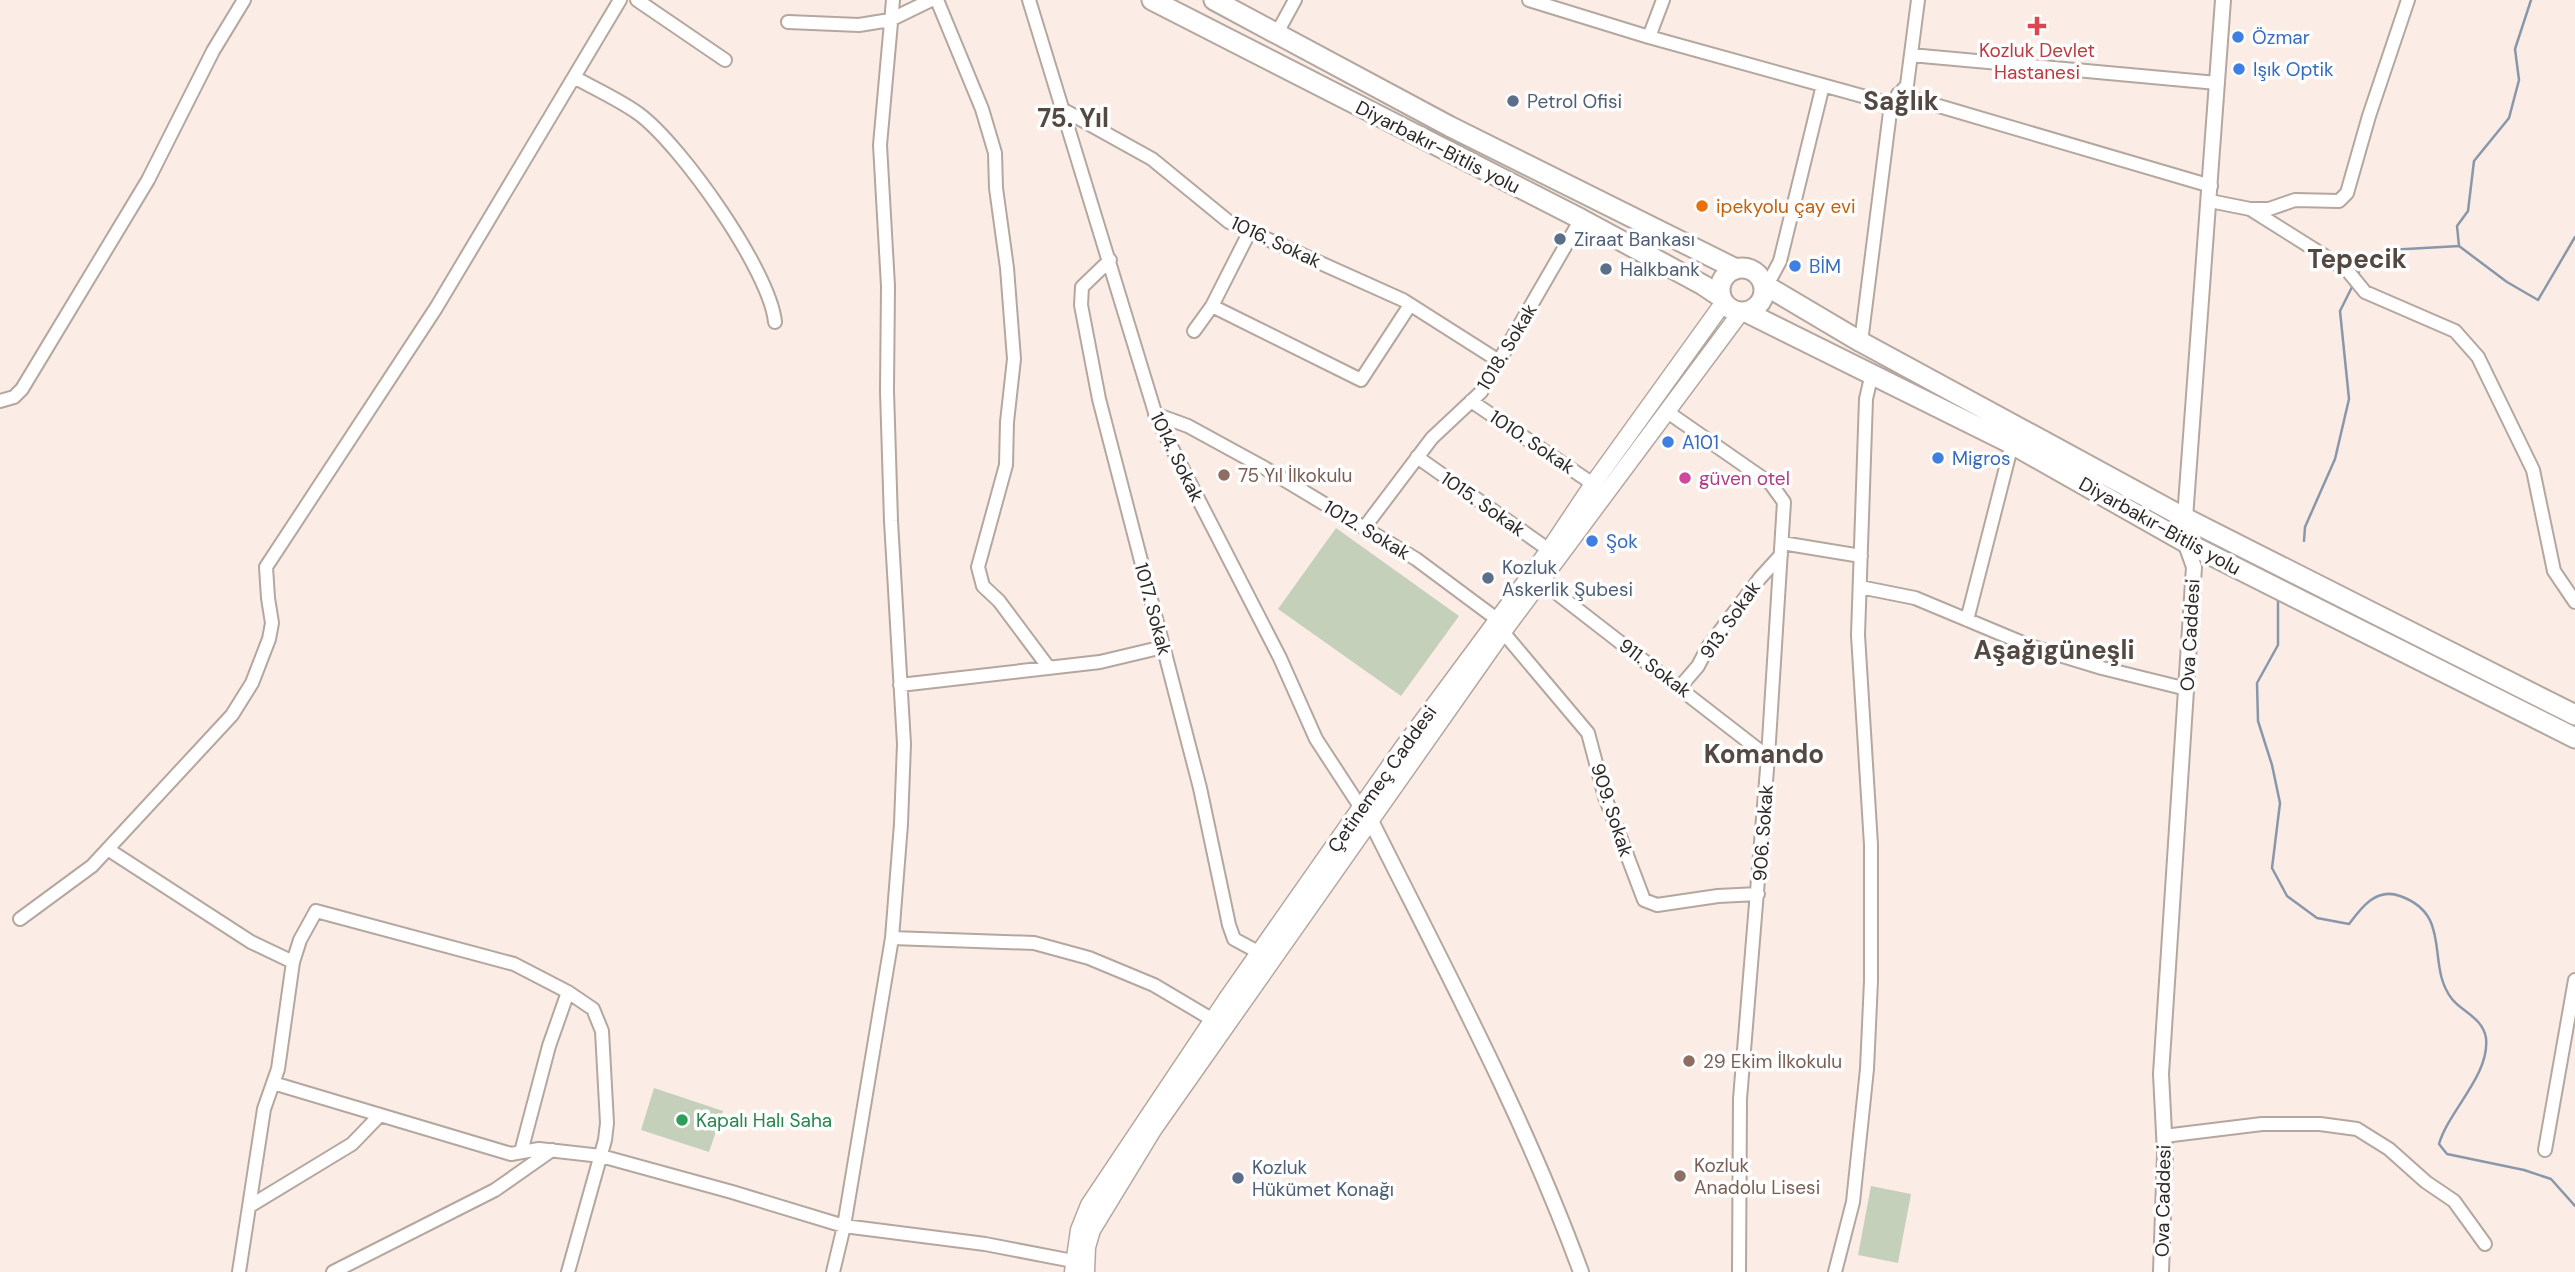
<svg xmlns="http://www.w3.org/2000/svg" width="2575" height="1272" viewBox="0 0 2575 1272" font-family="'DM Sans',sans-serif">
	<style>
		.green { fill: #c5d0bb }
		.lines { fill: none; stroke-linecap: round; stroke-linejoin: round }
		.stream { stroke: #8997ab; stroke-width: 2.5 }
		.minor-casing { stroke: #b4a79f; stroke-width: 16 }
		.tertiary-casing { stroke: #b4a79f; stroke-width: 18 }
		.secondary-casing { stroke: #b4a79f; stroke-width: 19 }
		.trunk-casing { stroke: #b4a79f; stroke-width: 23 }
		.minor { stroke: #fff; stroke-width: 12 }
		.tertiary { stroke: #fff; stroke-width: 14 }
		.secondary { stroke: #fff; stroke-width: 16 }
		.trunk { stroke: #fff; stroke-width: 19 }
		.health-dot { fill: #e0444e; stroke: #fefefe; stroke-width: 2.5 }
		.shop-dot { fill: #3f7fe0; stroke: #fefefe; stroke-width: 2.5 }
		.service-dot { fill: #5c6f8a; stroke: #fefefe; stroke-width: 2.5 }
		.food-dot { fill: #e8710a; stroke: #fefefe; stroke-width: 2.5 }
		.education-dot { fill: #8d6e63; stroke: #fefefe; stroke-width: 2.5 }
		.hotel-dot { fill: #d1479c; stroke: #fefefe; stroke-width: 2.5 }
		.leisure-dot { fill: #2e9e5b; stroke: #fefefe; stroke-width: 2.5 }
		.labels { text-anchor: middle; dominant-baseline: central; stroke-width: 7; stroke-linejoin: round; paint-order: stroke }
		.shop-label { font-size: 19px; fill: #366cbe; stroke: #fefefe; text-anchor: start }
		.health-label { font-size: 19px; fill: #be3a42; stroke: #fefefe }
		.service-label { font-size: 19px; fill: #4e5e75; stroke: #fefefe; text-anchor: start }
		.street-label { font-size: 19px; fill: #2d2825; stroke: #fefefe }
		.food-label { font-size: 19px; fill: #c56008; stroke: #fefefe; text-anchor: start }
		.education-label { font-size: 19px; fill: #785e54; stroke: #fefefe; text-anchor: start }
		.hotel-label { font-size: 19px; fill: #b23c85; stroke: #fefefe; text-anchor: start }
		.leisure-label { font-size: 19px; fill: #27864d; stroke: #fefefe; text-anchor: start }
		.district-label { font-size: 26px; font-weight: bold; fill: #544842; stroke: #fefefe }
	</style>
	<rect width="100%" height="100%" fill="#fbede6"/>
	<path class="green" d="M1336,528l123,88 -58,80 -123,-87z
		M654,1088l69,23 -14,41 -68,-22z
		M1871,1186l40,8 -13,69 -40,-8z"/>
	<g class="lines">
		<path class="stream" d="M2459,246l-2,-20 11,-15 6,-50 35,-43 10,-38 -4,-31 16,-49
			M2357,276l8,-16 24,-10 70,-4 48,36 31,18 37,-63
			M2304,541l1,-14 30,-68 14,-60 -9,-88 13,-26
			M2278,599v46l-21,38 1,38 14,44 8,38 -8,65 15,28 30,22 32,6c12,-16 27,-37 51,-28 54,19 25,69 52,103 9,12 31,19 34,39 4,37 -37,72 -47,106l8,10 77,16 27,9 24,27"/>
		<defs>
			<path id="minor" d="M637,0l88,60
				M937,0l45,109 13,44 1,35 11,80 7,91 -7,63 -1,43 -28,102 5,19 16,15 50,67
				M1029,0l128,419 123,239 36,81 45,69
				M1529,0l120,37 242,67
				M788,22l71,3 31,-5 41,-20
				M1277,33l18,-33
				M1649,37l14,-37
				M1911,55l306,28
				M574,77c21,12 46,23 65,37 42,31 131,157 136,208
				M1898,94l313,92
				M1062,109l90,50 77,63 174,78 96,61
				M2210,201l40,8h19l26,-9 44,1 8,-8 22,-77 39,-116
				M2250,209l97,61 18,22 90,39 23,26 55,113 21,101 21,31
				M1110,260l-28,27 -1,18 18,94 101,389 29,137 5,14 26,14
				M1763,284l9,-8 8,-15 43,-176
				M1212,306l149,74 49,-75
				M1194,331l18,-25 38,-75
				M1861,342l30,-238 16,-19 11,-85
				M0,401l14,-4 8,-8 126,-209 65,-129 31,-51
				M1471,401l122,83
				M1666,411l105,73 13,18 -16,255 -28,342 -1,173
				M1155,414l33,12 75,41 153,92 82,61
				M1417,457l132,93
				M1364,528l68,-90 49,-46 100,-173
				M1782,543l79,13
				M1541,581l227,176
				M1860,587l55,11 115,48 72,22 85,21
				M1967,620l45,-176
				M1503,632l85,101 17,64 39,103 13,5 61,-9 40,-2
				M900,685l200,-23 63,-15
				M1680,687l18,-21 10,-19 52,-69 21,-23
				M109,850l142,92 42,20
				M20,919l72,-53 140,-151 20,-32 17,-44 3,-16 -4,-25 -2,-31 170,-259 184,-308
				M892,938l142,5 55,15 65,27 59,35
				M273,1083l238,71 28,-5 62,7 131,36 112,34 141,18 88,17
				M2164,1136l98,-12h58l37,5 32,20 37,33 28,19 31,43
				M2545,1150l30,-170
				M521,1152l28,-106 19,-54 25,17 9,22 5,92 -2,17 -37,132
				M250,1206l102,-62 28,-29
				M239,1272l25,-163 14,-40 15,-107 7,-22 16,-29 198,53 54,28
				M333,1272l162,-82 57,-40
				M833,1272l11,-46 48,-288 9,-114 3,-80 -13,-223 -4,-130 1,-105 -8,-141 13,-145
				M1835,1272l18,-70 14,-133 4,-88v-136l-13,-210 8,-236 6,-26"/>
			<path id="tertiary" d="M1371,821c74,148 153,295 210,451
				M2161,1272l4,-119 -4,-79 33,-507 -9,-25v-24l38,-518"/>
			<path id="secondary" d="M1073,1272l6,-42 10,-25 139,-208 173,-247 148,-200 44,-66 131,-182
				M1086,1272l1,-25 5,-17 61,-100 355,-505 233,-313"/>
			<path id="trunk" d="M1152,0l429,219 122,66 18,12
				M1214,0l235,126 287,143
				M1720 290a22 22 0 1 1 44 0a22 22 0 1 1-44 0Z
				M1763,284l98,58 324,176 390,197
				M1746,312l266,132 173,98 390,196"/>
		</defs>
		<use href="#minor" class="minor-casing"/>
		<use href="#tertiary" class="tertiary-casing"/>
		<use href="#secondary" class="secondary-casing"/>
		<use href="#trunk" class="trunk-casing"/>
		<use href="#minor" class="minor"/>
		<use href="#tertiary" class="tertiary"/>
		<use href="#secondary" class="secondary"/>
		<use href="#trunk" class="trunk"/>
	</g>
	<path class="health-dot" d="M2033.5 15.5h7v7h7v7h-7v7h-7v-7h-7v-7h7z"/>
	<g class="shop-dot">
		<circle cx="2238" cy="37" r="7"/>
		<circle cx="2239" cy="69" r="7"/>
		<circle cx="1795" cy="266" r="7"/>
		<circle cx="1668" cy="442" r="7"/>
		<circle cx="1938" cy="458" r="7"/>
		<circle cx="1592" cy="541" r="7"/>
	</g>
	<g class="service-dot">
		<circle cx="1513" cy="101" r="7"/>
		<circle cx="1560" cy="239" r="7"/>
		<circle cx="1606" cy="269" r="7"/>
		<circle cx="1488" cy="578" r="7"/>
		<circle cx="1238" cy="1178" r="7"/>
	</g>
	<circle class="food-dot" cx="1702" cy="206" r="7"/>
	<g class="education-dot">
		<circle cx="1224" cy="475" r="7"/>
		<circle cx="1689" cy="1061" r="7"/>
		<circle cx="1680" cy="1176" r="7"/>
	</g>
	<circle class="hotel-dot" cx="1685" cy="478" r="7"/>
	<circle class="leisure-dot" cx="682" cy="1120" r="7"/>
	<g class="labels">
		<g class="shop-label">
			<text x="2252" y="37">Özmar</text>
			<text x="2253" y="69">Işık Optik</text>
			<text x="1809" y="266">BİM</text>
			<text x="1682" y="442">A101</text>
			<text x="1952" y="458">Migros</text>
			<text x="1606" y="541">Şok</text>
		</g>
		<g class="health-label">
			<text x="2037" y="50">Kozluk Devlet<tspan x="2037" dy="22">Hastanesi</tspan></text>
		</g>
		<g class="service-label">
			<text x="1527" y="101">Petrol Ofisi</text>
			<text x="1574" y="239">Ziraat Bankası</text>
			<text x="1620" y="269">Halkbank</text>
			<text x="1502" y="567">Kozluk<tspan x="1502" dy="22">Askerlik Şubesi</tspan></text>
			<text x="1252" y="1167">Kozluk<tspan x="1252" dy="22">Hükümet Konağı</tspan></text>
		</g>
		<g class="street-label">
			<text transform="translate(1438 147) rotate(27)">Diyarbakır-Bitlis yolu</text>
			<text transform="translate(1276 242) rotate(25)">1016. Sokak</text>
			<text transform="translate(1507 347) rotate(-59)">1018. Sokak</text>
			<text transform="translate(1532 442) rotate(34)">1010. Sokak</text>
			<text transform="translate(1177 457) rotate(64)">1014. Sokak</text>
			<text transform="translate(1483 504) rotate(35)">1015. Sokak</text>
			<text transform="translate(2160 526) rotate(29)">Diyarbakır-Bitlis yolu</text>
			<text transform="translate(1367 530) rotate(31)">1012. Sokak</text>
			<text transform="translate(1153 609) rotate(75)">1017. Sokak</text>
			<text transform="translate(1730 620) rotate(-55)">913. Sokak</text>
			<text transform="translate(2190 635) rotate(-87)">Ova Caddesi</text>
			<text transform="translate(1655 668) rotate(37)">911. Sokak</text>
			<text transform="translate(1382 779) rotate(-55)">Çetinemeç Caddesi</text>
			<text transform="translate(1612 810) rotate(72)">909. Sokak</text>
			<text transform="translate(1763 833) rotate(-86)">906. Sokak</text>
			<text transform="translate(2163 1201) rotate(-89)">Ova Caddesi</text>
		</g>
		<g class="food-label">
			<text x="1716" y="206">ipekyolu çay evi</text>
		</g>
		<g class="education-label">
			<text x="1238" y="475">75 Yıl İlkokulu</text>
			<text x="1703" y="1061">29 Ekim İlkokulu</text>
			<text x="1694" y="1165">Kozluk<tspan x="1694" dy="22">Anadolu Lisesi</tspan></text>
		</g>
		<g class="hotel-label">
			<text x="1699" y="478">güven otel</text>
		</g>
		<g class="leisure-label">
			<text x="696" y="1120">Kapalı Halı Saha</text>
		</g>
		<g class="district-label">
			<text x="1901" y="101">Sağlık</text>
			<text x="1073" y="118">75. Yıl</text>
			<text x="2357" y="259">Tepecik</text>
			<text x="2054" y="650">Aşağıgüneşli</text>
			<text x="1764" y="754">Komando</text>
		</g>
	</g>
</svg>
